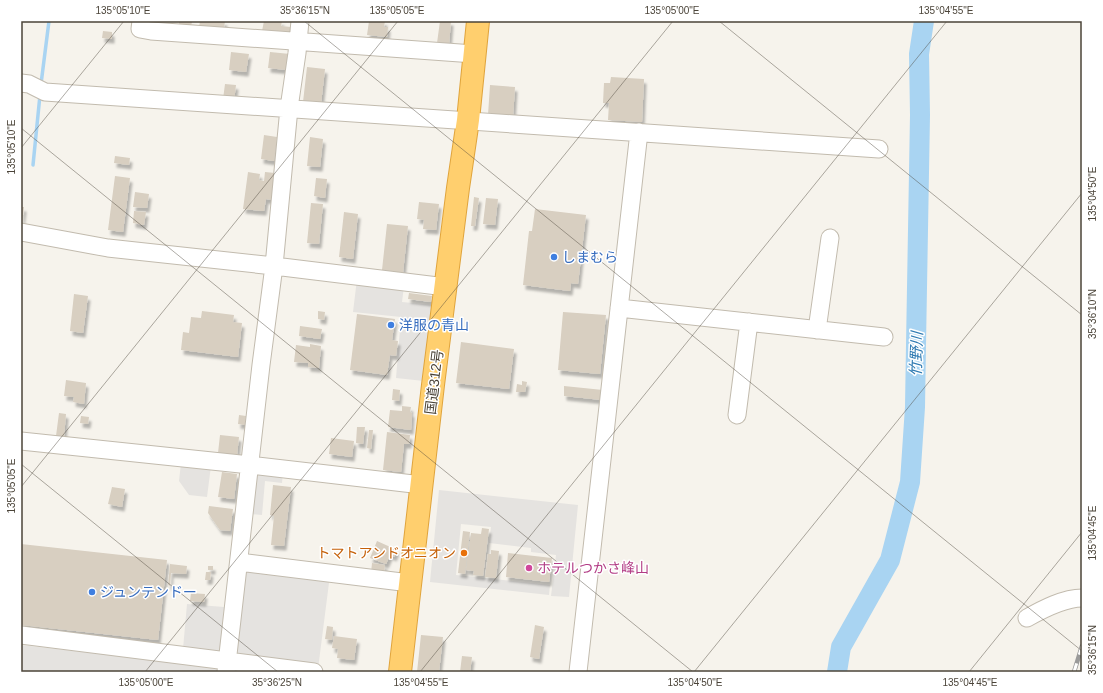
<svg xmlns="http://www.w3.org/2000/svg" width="1103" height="693" viewBox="0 0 1103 693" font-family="Arial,'Noto Sans JP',sans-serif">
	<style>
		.parking { fill: #e5e3e0 }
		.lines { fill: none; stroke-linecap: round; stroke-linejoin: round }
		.stream { stroke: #a9d4f2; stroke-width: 3.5 }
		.river { stroke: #a9d4f2; stroke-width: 20 }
		.building { fill: #d8cfc1; filter: url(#shadow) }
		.minor-casing { stroke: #c2bbae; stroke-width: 19 }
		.highway-casing { stroke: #e0a43c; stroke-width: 24 }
		.minor { stroke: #fff; stroke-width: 17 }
		.highway { stroke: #ffcf6e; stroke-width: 22 }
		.rail-casing { stroke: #9a9a9a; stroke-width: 4.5 }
		.rail { stroke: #fff; stroke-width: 3; stroke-dasharray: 9; stroke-linecap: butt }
		.ticks { fill: none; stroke: #4b4439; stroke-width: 1; stroke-opacity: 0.45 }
		.shop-dot { fill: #3f7fe0; stroke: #fff; stroke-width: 1.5 }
		.food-dot { fill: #e8710a; stroke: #fff; stroke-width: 1.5 }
		.hotel-dot { fill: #d1479c; stroke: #fff; stroke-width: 1.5 }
		.labels { text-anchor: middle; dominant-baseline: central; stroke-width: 3; stroke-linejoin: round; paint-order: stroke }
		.shop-label { font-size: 14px; fill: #366cbe; stroke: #fff; text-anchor: start }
		.street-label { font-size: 14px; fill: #4b4439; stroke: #fff }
		.food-label { font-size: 14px; fill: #c56008; stroke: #fff; text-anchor: end }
		.hotel-label { font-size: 14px; fill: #b23c85; stroke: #fff; text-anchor: start }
		.water-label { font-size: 15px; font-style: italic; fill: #2e7ab2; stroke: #fff }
		.neatline { fill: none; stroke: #4b4439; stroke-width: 1.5 }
		.ticks-label { font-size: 10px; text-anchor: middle; fill: #4b4439 }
	</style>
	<defs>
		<filter id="shadow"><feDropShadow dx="2.5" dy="4.5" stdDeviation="1" flood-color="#0004"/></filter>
	</defs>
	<rect width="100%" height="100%" fill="#f6f3ec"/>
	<path class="parking" d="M357,279l47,7 -2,16 31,3 -9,76 -28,-3 5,-61 -48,-5z
		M181,463l30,3 -4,31 -18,-2 -10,-14z
		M256,469l27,2 -1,12 -17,-2 -3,34 -12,-1z
		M439,490l139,15 -9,92 -18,-1 5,-41 -25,-3v-4l-42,-5 2,-16 -30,-3 -5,51 94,10 -1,10 -119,-13z
		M246,565l84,10 -12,94 -83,-10z
		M187,604l37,3 -4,47 -37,-5z
		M21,645l197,22 -1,5h-196z"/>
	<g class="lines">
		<path class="stream" d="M41,84l8,-63
			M33,165l7,-70"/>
		<path class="river" d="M837,672l4,-25 49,-87 20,-78 5,-75 1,-62 4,-230 -1,-61 5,-33"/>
	</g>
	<path class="building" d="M146,21h13v4l-13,-2z
		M179,21h13l-1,7 -12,-2z
		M200,21h25l-1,8 -25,-2z
		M264,21h18l-1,5 10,1 -1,7 -28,-3z
		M369,21h16l-1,6h4l-1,10 -20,-2z
		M440,21h11l-2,24 -12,-2z
		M103,31l9,1v7l-10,-1z
		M231,52l18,2 -3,18 -17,-2z
		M270,52l20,2 -3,16 -19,-2z
		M307,67l18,2 -4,35 -18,-2z
		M611,77l33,2 -2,43 -34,-2 1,-17h-6l1,-20h6z
		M225,84l11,1 -2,16 -11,-2z
		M490,85l25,2 -2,30 -25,-2z
		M264,135l13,2 -3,24 -13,-2z
		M310,137l13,2 -3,28 -13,-1z
		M115,156l15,2 -1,7 -15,-2z
		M248,172l12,2 -1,6 5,1 1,-9 10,1 -3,27 -6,-1 -2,12 -21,-2z
		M115,176l15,2 -7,54 -15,-2z
		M316,178l11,1 -2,19 -11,-2z
		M135,192l14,2 -2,14 -14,-1z
		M474,197l5,1 -4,28h-4z
		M486,198l12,1 -3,26 -12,-1z
		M419,202l20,2 -3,26 -13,-1 1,-9 -7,-1z
		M311,203l12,1 -4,40 -12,-1z
		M21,207h3l-2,16h-1z
		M535,209l51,6 -8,69 -7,-1 -1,8 -47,-6 6,-54h3z
		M134,211l12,1 -2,13 -11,-2z
		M344,212l14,2 -5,45 -14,-2z
		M387,224l21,2 -5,47 -21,-3z
		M409,293l23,3 -1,6 -23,-3z
		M74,294l14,2 -5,37 -13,-2z
		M202,311l32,4 -1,7 9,1 -4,34 -57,-7 2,-18 6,1 2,-16 10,1z
		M318,311l7,1 -1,8 -6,-1z
		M563,312l43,3 -6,59 -42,-4z
		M357,314l38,5 -3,21 6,1 -2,15 -6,-1 -3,20 -37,-5z
		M300,326l22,3 -2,10 -21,-3z
		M461,342l53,7 -5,40 -53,-6z
		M310,344l11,2 -2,22 -11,-1v-4l-14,-1 2,-17 14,2z
		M66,380l20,3 -2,21 -11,-2 1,-5 -10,-1z
		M522,381l5,1 -2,10h-9l1,-8 5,1z
		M564,386l39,4 -1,10 -38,-4z
		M393,389l7,1 -1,11 -7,-1z
		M402,406l9,1 -1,5 2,1 -1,17 -23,-3 2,-17 12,1z
		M59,413l7,1 -2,23 -8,-1z
		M239,415l7,1 -1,9 -7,-1z
		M81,416l8,1 -1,7 -8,-1z
		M357,427h8l-2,17 -7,-1z
		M369,430h4l-2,19 -4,-1z
		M387,432l23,3 -1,9h-5l-3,28 -18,-2z
		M220,435l19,2 -2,18 -19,-2z
		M331,438l23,3 -2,16 -23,-3z
		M222,472l15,2 -3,25 -16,-2z
		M273,485l18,2 -7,59 -13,-1 3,-29 -4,-1z
		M112,487l13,2 -3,18 -14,-3z
		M209,506l24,3 -3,22 -10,-1 -12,-17z
		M482,528l7,1 -6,47 -10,-1 1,-4 -8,-1 5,-37 10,1z
		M463,531l7,1 -5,42 -7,-1z
		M377,541l20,9 -3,7 -4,-2 -4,9 -16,-6z
		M21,544l146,16 -9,80 -137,-15z
		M491,550l8,1 -3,27 -11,-1 3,-23h3z
		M508,553l44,5 -3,24 -43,-5z
		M372,563l13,2 -1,10 -13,-2z
		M170,564l17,2 -1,8 -15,-1 -1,13 -2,-1z
		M208,566h5v4h-5z
		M206,572h5l-1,8h-5z
		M191,593l14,1 -1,8 -14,-1z
		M535,625l9,2 -5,32 -9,-2z
		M327,626l6,1 -1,13 -7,-1z
		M421,635l22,2 -4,35h-22z
		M334,636l23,3 -3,21 -17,-2 1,-9 -6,-1z
		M462,656l10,1 -2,15h-10z"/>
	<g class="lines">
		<defs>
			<path id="minor" d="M141,21l-1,8 11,2 323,23
				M21,83l8,1 16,8 834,57
				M21,232l87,16 166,18 172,21
				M619,308l265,29
				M817,330l13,-92
				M737,415l12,-93
				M21,441l229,24 172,20
				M239,562l171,21
				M1027,618c16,-9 37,-20 55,-20
				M21,635l293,37
				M226,672l35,-307 13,-99 15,-158 8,-55 3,-32
				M578,672l61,-540"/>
			<path id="highway" d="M400,672l33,-287 25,-197 10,-68 10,-99"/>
		</defs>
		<use href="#minor" class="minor-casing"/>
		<use href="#highway" class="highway-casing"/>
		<use href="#minor" class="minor"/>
		<use href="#highway" class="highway"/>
		<defs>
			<path id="rail" d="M1074,672l8,-26"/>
		</defs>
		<use href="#rail" class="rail-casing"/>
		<use href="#rail" class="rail"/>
	</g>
	<path class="ticks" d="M304,21l778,630M719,21l363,294M21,128l672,544M21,148l103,-127M21,464l257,208M21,487l377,-466M145,672l528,-651M420,672l527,-651M694,672l388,-479M969,672l113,-140"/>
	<g class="shop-dot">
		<circle cx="554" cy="257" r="4"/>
		<circle cx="391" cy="325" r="4"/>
		<circle cx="92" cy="592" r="4"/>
	</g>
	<circle class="food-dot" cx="464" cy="553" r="4"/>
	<circle class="hotel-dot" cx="529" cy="568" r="4"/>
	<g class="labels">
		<g class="shop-label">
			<text x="562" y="257">しまむら</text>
			<text x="399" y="325">洋服の青山</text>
			<text x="100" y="592">ジュンテンドー</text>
		</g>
		<g class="street-label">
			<text transform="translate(434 382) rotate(-83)">国道312号</text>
		</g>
		<g class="food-label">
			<text x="456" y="553">トマトアンドオニオン</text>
		</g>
		<g class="hotel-label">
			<text x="537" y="568">ホテルつかさ峰山</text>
		</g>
		<g class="water-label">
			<text transform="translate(916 354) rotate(-88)">竹野川</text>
		</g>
	</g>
	<rect width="1103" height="693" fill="none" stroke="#ffffff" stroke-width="44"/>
	<rect x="22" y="22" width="1059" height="649" class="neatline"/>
	<g class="ticks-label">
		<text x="123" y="14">135°05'10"E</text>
		<text x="305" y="14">35°36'15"N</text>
		<text x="397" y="14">135°05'05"E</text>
		<text x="672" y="14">135°05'00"E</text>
		<text x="946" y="14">135°04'55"E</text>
		<text transform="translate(11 147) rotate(-90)" y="4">135°05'10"E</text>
		<text transform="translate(1092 194) rotate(-90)" y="4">135°04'50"E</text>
		<text transform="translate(1092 314) rotate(-90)" y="4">35°36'10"N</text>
		<text transform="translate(11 486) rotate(-90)" y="4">135°05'05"E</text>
		<text transform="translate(1092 533) rotate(-90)" y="4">135°04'45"E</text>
		<text transform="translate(1092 650) rotate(-90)" y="4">35°36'15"N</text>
		<text x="146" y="686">135°05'00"E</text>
		<text x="277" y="686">35°36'25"N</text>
		<text x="421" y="686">135°04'55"E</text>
		<text x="695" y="686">135°04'50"E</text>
		<text x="970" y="686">135°04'45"E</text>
	</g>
</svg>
